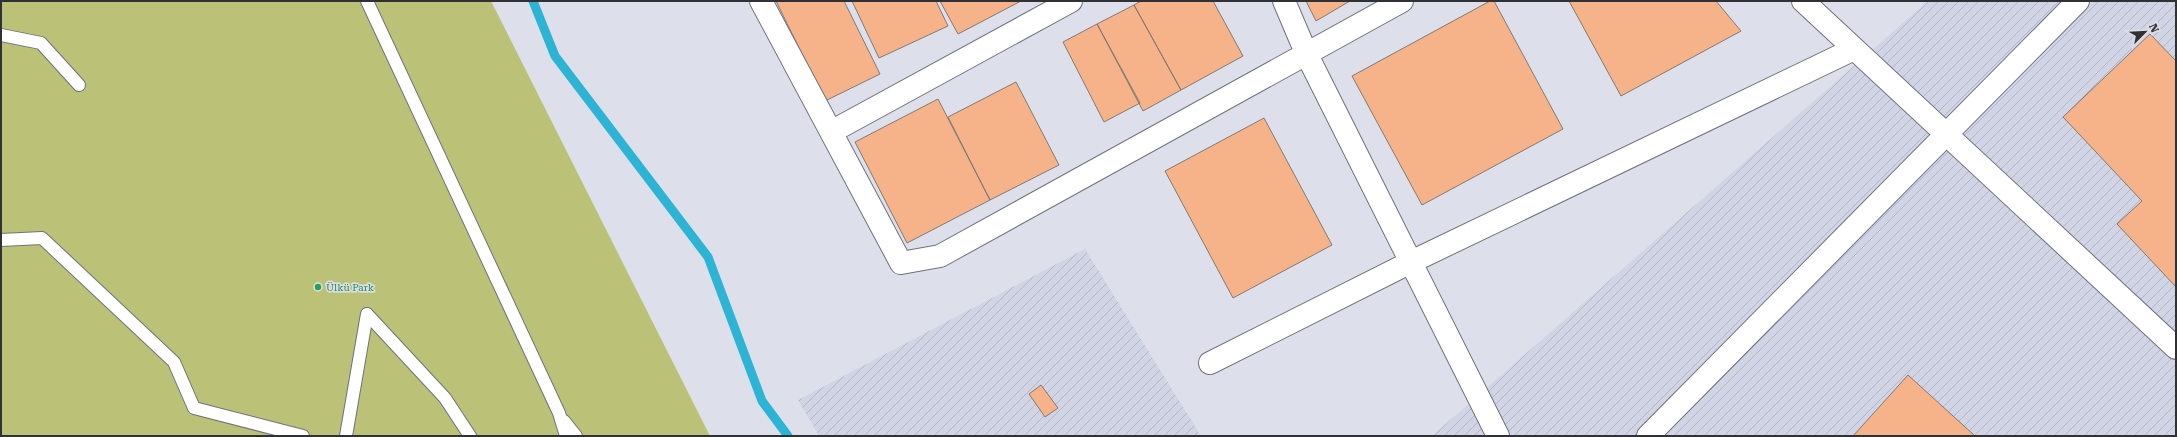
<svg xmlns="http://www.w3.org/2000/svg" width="2177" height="437" viewBox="0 0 2177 437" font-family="'Roboto Serif',serif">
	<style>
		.industrial { fill: url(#industrial-furrows) }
		.park { fill: #bbc278 }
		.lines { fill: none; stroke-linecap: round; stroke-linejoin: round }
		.stream { stroke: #2db3d4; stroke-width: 9 }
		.building { fill: #f6b38a; stroke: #827974 }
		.lane-casing { stroke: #70727b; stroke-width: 14 }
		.street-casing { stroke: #70727b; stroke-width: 24 }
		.lane { stroke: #fff; stroke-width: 12 }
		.street { stroke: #fff; stroke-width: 22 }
		.leisure-dot { fill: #2e9e5b; stroke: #dde0ea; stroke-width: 1.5 }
		.labels { text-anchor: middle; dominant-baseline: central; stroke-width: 3; stroke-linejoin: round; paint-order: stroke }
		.leisure-label { font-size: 10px; fill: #27864d; stroke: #dde0ea; text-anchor: start }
	</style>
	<defs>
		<pattern id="industrial-furrows" width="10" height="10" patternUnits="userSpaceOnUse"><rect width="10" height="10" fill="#d0d4e5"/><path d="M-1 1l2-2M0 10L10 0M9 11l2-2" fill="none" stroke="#b3b6c5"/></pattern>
	</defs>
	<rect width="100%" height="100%" fill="#dde0ea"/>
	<path class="industrial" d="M1928,1h248v435h-744z
		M1085,249l116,187h-382l-21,-36z"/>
	<path class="park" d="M1,1h490l219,435h-709z"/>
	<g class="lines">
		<path class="stream" d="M533,1l22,55 153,201 54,144 26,35"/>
	</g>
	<path class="building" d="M776,1h68l36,73 -55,27z
		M852,1h84l12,25 -69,32z
		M940,1h81l-63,33z
		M1141,1h72l30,55 -62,34 -47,-85z
		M1306,1h44l-34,20z
		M1490,1h4l69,128 -141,76 -70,-129z
		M1569,1h147l25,30 -120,65z
		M1134,5l47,85 -38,21 -46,-87z
		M1097,24l43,79 -36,19 -41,-80z
		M2150,34l26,27v226l-59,-63 25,-23 -79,-84z
		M1016,82l43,83 -69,35 -42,-83z
		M938,99l52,101 -83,43 -52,-101z
		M1264,118l68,127 -99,53 -68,-127z
		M1908,375l67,61h-122z
		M1041,385l17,23 -13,9 -16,-23z"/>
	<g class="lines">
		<defs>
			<path id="lane" d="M367,1l192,412 7,23
				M1,35l40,8 38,42
				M1,240l41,-2 132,124 20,46 109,28
				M367,314l78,84 25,38
				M564,421l12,15
				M346,436l21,-122"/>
			<path id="street" d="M761,1l140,262 39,-7 462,-255
				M1284,1l23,54 191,381
				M1803,1l373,347
				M831,132l240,-131
				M1210,363l201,-101 443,-213
				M1648,436l430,-435"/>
		</defs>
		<use href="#lane" class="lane-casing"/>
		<use href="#street" class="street-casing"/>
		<use href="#lane" class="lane"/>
		<use href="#street" class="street"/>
	</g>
	<circle class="leisure-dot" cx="318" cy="287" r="4"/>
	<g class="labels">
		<g class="leisure-label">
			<text x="326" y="287">Ülkü Park</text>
		</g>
	</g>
	<rect width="2177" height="437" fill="none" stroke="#303135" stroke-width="4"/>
	<g transform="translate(2145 32) rotate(66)" stroke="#dde0ea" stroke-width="3" paint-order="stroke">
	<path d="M0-3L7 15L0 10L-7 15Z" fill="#303135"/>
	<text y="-6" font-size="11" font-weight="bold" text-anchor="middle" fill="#303135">N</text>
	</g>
</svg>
